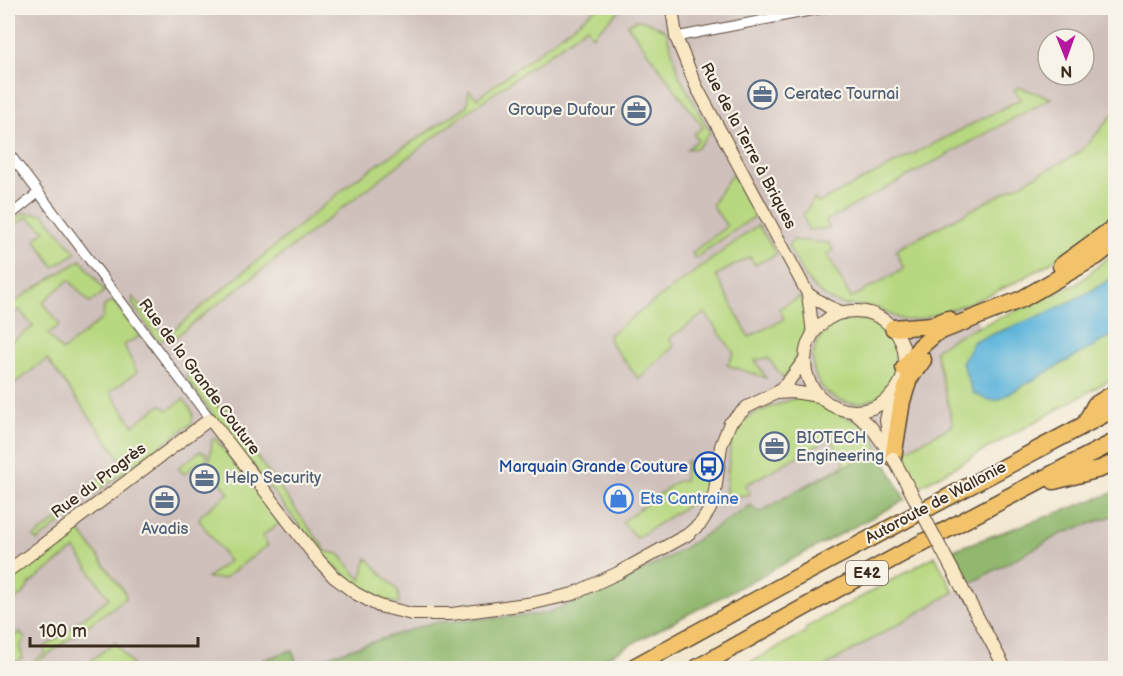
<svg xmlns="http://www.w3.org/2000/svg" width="1123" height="676" viewBox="0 0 1123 676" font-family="'Balsamiq Sans',sans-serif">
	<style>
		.industrial { fill: #cfc0bb; fill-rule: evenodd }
		.green { fill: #b7d880; stroke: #79814f; stroke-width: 1.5 }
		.forest { fill: #91b86e; stroke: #667146; stroke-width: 1.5 }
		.water { fill: #5eb5db; stroke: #4c707c; stroke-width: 1.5 }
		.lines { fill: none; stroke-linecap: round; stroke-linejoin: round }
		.street-casing { stroke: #574639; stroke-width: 11 }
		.secondary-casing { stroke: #574639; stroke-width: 14 }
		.highway-casing { stroke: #574639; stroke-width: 19 }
		.street { stroke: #fff; stroke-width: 9 }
		.secondary { stroke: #fae7c3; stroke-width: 12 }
		.highway { stroke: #f2c36a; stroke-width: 16 }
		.secondary-bridge-casing { stroke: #574639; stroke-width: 14; stroke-linecap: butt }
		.secondary-bridge { stroke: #fae7c3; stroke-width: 12 }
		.labels { text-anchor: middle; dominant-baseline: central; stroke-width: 4.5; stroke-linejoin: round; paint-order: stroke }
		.shield { fill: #f7f3e8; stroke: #73665b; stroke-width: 1.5 }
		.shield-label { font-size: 15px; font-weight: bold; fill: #3b2a1e }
		.service-label { font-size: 16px; fill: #4e5e75; stroke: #f7f3e8; text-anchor: start }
		.street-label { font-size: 16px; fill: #3b2a1e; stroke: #f7f3e8 }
		.transit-label { font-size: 16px; fill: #164399; stroke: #f7f3e8; text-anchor: end }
		.shop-label { font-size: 16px; fill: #366cbe; stroke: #f7f3e8; text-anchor: start }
	</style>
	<rect width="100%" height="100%" fill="#f7f3e8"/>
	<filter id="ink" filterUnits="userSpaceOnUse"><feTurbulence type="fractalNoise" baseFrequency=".0167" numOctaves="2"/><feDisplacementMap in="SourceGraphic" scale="12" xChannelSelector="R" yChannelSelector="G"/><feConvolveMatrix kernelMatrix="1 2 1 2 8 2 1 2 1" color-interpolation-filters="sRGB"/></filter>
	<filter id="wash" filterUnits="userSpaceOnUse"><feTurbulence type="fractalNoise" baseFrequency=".008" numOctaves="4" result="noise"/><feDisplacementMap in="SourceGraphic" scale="24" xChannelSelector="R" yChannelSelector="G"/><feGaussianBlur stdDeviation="1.35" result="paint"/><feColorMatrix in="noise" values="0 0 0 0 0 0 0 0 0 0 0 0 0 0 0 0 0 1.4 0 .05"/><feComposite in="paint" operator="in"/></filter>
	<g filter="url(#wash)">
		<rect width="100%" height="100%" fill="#f3e7d0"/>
		<path class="industrial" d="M8,8h1107v207l-98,68 -44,19 6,25 -24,10 -20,13 18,75 -68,37 -6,-12 -85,42 -36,21 -7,-8 -78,50 -57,30 -71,29 -114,9 -134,44 -6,-16 -25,8 -20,9h-238zM1048,39h36v36h-36z
			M1115,515v153h-293l132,-76 107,-58z"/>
		<path class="green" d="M597,8h25l-30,28 -5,-9 -128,91 -289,223 -14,-2 -24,-36 1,-6 32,40 192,-159 110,-72 2,-16 8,8z
			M636,20l11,1 19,10 14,46 30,56 -13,15 -10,1 11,-9 -4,-6 9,-7 -76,-103z
			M1019,87l32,11 -225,123 3,7 -21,2 -5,-15 12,-17 3,5 203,-104 -7,-9z
			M1115,112v103c-50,43 -106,76 -169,96 -11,3 -23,9 -35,9 -13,1 -22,-8 -34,-12 -11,-3 -24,-1 -36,-4 -29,-8 -40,-34 -53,-58l5,-6 36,3 4,8 -6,3 24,44 53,-29 -8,-18 5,-4 174,-92 13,-11z
			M732,174l23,42 -60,42 -3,-5 35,-27 -14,-19v-4z
			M24,213l20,1 32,39 -22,14 -19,-28 10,-9 -18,-13 -19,14v-6z
			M758,225l19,29 -22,11 -5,-8 -34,18 33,62 35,-18 -5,-11 21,-11 12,16 1,21 -29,45 -16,-21 -13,2 11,18 -39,-13 7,-12 -29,-40 -36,26 5,7 -35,33 -28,-35 -2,-9z
			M1115,251v126l-196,110 -18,-34 52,-28 -18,-75 20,-13 122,-53z
			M81,260l24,31 -15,12 -21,-23 -26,22 17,23 -12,9 14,17 41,-33 1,-12 9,-5 27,35 -16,9 13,27 -27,20 23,33 28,-20 7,5 16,-11 9,14 -1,10 -101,73 -6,-9 39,-23 -77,-105 -39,29v-44l25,-17 -14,-18 -11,10v-11l19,-15z
			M813 361a42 42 0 1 1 84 0a42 42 0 1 1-84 0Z
			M189,365l29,42h7l5,6 -2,5 99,134 12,2 22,26 6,-22 31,33 1,13 -21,-6 -23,-14 -32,-29 -105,-133 -31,-43z
			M801,396c24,10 45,23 70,31l8,23 -85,42 51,-28 -14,-26 -86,47 5,9 -25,5 7,-68 23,-18z
			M215,438l65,85 -18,13 6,9 -45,34 -16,-1 22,-17 -30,-41 3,-6 27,-21 -20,-26 3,-27z
			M200,451l7,3 -2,12 -2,2 -4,-6 -15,12 -6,-6z
			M686,461l25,5 -6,33 -5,-2 -63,41 -15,-16 55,-41h7z
			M73,509l2,3 -38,29 -3,-4z
			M77,527l48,66 1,5 -93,67 -1,-3 13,-9 -1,-5 65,-50 -34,-49 -45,34 -6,10 -16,12v-27z
			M935,556l19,36 -132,76h-82l64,-35 3,-6z
			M8,632l4,5 8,-5 5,6 -5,9 3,11 -10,5 -5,-3v-4l5,-4 -5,-7z
			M115,642l19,26h-53z"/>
		<path class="forest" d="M879,450l26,50 -319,168h-340l20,-9 26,-9 6,16 133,-43 114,-9 71,-29 57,-30 78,-50 8,8 35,-21z
			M1115,492v23l-54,19 -90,49 -18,-33z"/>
		<path class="water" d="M1115,276v58l-117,66h-11l-14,-7 -11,-30 12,-22c49,-18 98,-36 141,-65z"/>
	</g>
	<g filter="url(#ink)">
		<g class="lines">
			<defs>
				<path id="street" d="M676,37l149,-29
					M8,152l202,267
					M8,217l30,-24"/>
				<path id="secondary" d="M672,8l4,29 20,49 112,208 5,40
					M808,294l19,12 16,7
					M805 361a50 50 0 1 1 100 0a50 50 0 1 1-100 0Z
					M776,393l17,-1 26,4
					M852,411l19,16 18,25
					M891,451l-5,-31 6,-26
					M8,571l202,-152 105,137 19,21 21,16 24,13 33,8h40l82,-11 39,-9 45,-21 69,-38 14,-12 9,-14 5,-18 6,-45 9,-23 17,-16 29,-14 12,-11 17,-23
					M962,588l43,80"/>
				<path id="highway" d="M1061,266l55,-40
					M893,328l40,-3 15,-6
					M904,368l16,-21 16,-14 86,-34 75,-43 19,-15
					M1085,424l10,-19 21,-13
					M893,458l9,-57 7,-22 14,-19
					M1054,481l46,-12 16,-7
					M632,668l164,-90 320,-170
					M697,668c137,-79 277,-154 419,-227"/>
			</defs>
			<use href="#street" class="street-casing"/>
			<use href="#secondary" class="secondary-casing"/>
			<use href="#highway" class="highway-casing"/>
			<use href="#street" class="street"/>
			<use href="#secondary" class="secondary"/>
			<use href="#highway" class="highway"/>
			<defs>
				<path id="secondary-bridge" d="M893,458l69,130"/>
			</defs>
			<use href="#secondary-bridge" class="secondary-bridge-casing"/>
			<use href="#secondary-bridge" class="secondary-bridge"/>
		</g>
	</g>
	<defs>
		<symbol id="office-ring" viewBox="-11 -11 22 22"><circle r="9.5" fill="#f7f3e8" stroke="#5c6f8a" stroke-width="1.5"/><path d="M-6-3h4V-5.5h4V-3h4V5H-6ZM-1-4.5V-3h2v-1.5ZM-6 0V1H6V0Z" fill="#5c6f8a"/></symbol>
		<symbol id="bus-ring" viewBox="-11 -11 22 22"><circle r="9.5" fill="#f7f3e8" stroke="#1a4fb4" stroke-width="1.5"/><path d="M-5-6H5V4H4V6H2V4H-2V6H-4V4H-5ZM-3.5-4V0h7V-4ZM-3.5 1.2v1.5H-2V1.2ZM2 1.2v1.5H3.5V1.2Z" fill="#1a4fb4"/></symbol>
		<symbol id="shop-ring" viewBox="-11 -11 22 22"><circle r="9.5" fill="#f7f3e8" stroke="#3f7fe0" stroke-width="1.5"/><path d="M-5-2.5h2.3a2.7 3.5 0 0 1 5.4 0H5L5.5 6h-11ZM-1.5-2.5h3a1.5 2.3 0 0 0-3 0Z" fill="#3f7fe0"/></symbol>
	</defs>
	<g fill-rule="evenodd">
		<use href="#office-ring" x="746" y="78" width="33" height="33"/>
		<use href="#office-ring" x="620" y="94" width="33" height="33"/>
		<use href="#office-ring" x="758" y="430" width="33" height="33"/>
		<use href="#bus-ring" x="692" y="450" width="33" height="33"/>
		<use href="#office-ring" x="188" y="462" width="33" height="33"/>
		<use href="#shop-ring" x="602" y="482" width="33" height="33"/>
		<use href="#office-ring" x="148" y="484" width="33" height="33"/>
	</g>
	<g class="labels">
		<rect class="shield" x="846" y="561" width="42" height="24" rx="4.5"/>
		<g class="shield-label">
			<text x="867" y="573">E42</text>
		</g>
		<g class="service-label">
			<text x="784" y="94">Ceratec Tournai</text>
			<text x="615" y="110" text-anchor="end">Groupe Dufour</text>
			<text x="796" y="438">BIOTECH<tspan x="796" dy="18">Engineering</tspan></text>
			<text x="225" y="478">Help Security</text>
			<text x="165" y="529" text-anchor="middle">Avadis</text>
		</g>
		<g class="street-label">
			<text transform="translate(748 146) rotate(62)">Rue de la Terre à Briques</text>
			<text transform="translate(199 377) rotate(53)">Rue de la Grande Couture</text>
			<text transform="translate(99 481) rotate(-37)">Rue du Progrès</text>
			<text transform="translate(936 503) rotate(-28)">Autoroute de Wallonie</text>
		</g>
		<g class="transit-label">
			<text x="688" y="467">Marquain Grande Couture</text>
		</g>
		<g class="shop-label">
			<text x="640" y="499">Ets Cantraine</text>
		</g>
	</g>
	<rect width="1123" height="676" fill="none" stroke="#f7f3e8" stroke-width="30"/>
	<g transform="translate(1066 57) rotate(179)"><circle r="28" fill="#f7f3e8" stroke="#aca397" stroke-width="1.5"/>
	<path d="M0-4.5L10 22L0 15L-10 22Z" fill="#b5179e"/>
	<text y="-9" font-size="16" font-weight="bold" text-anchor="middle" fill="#3b2a1e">N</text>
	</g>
	<path d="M30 637v9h168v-9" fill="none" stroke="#3b2a1e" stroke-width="3"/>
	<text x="39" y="637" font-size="18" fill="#3b2a1e" stroke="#f7f3e8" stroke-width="4.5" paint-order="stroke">100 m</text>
</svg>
